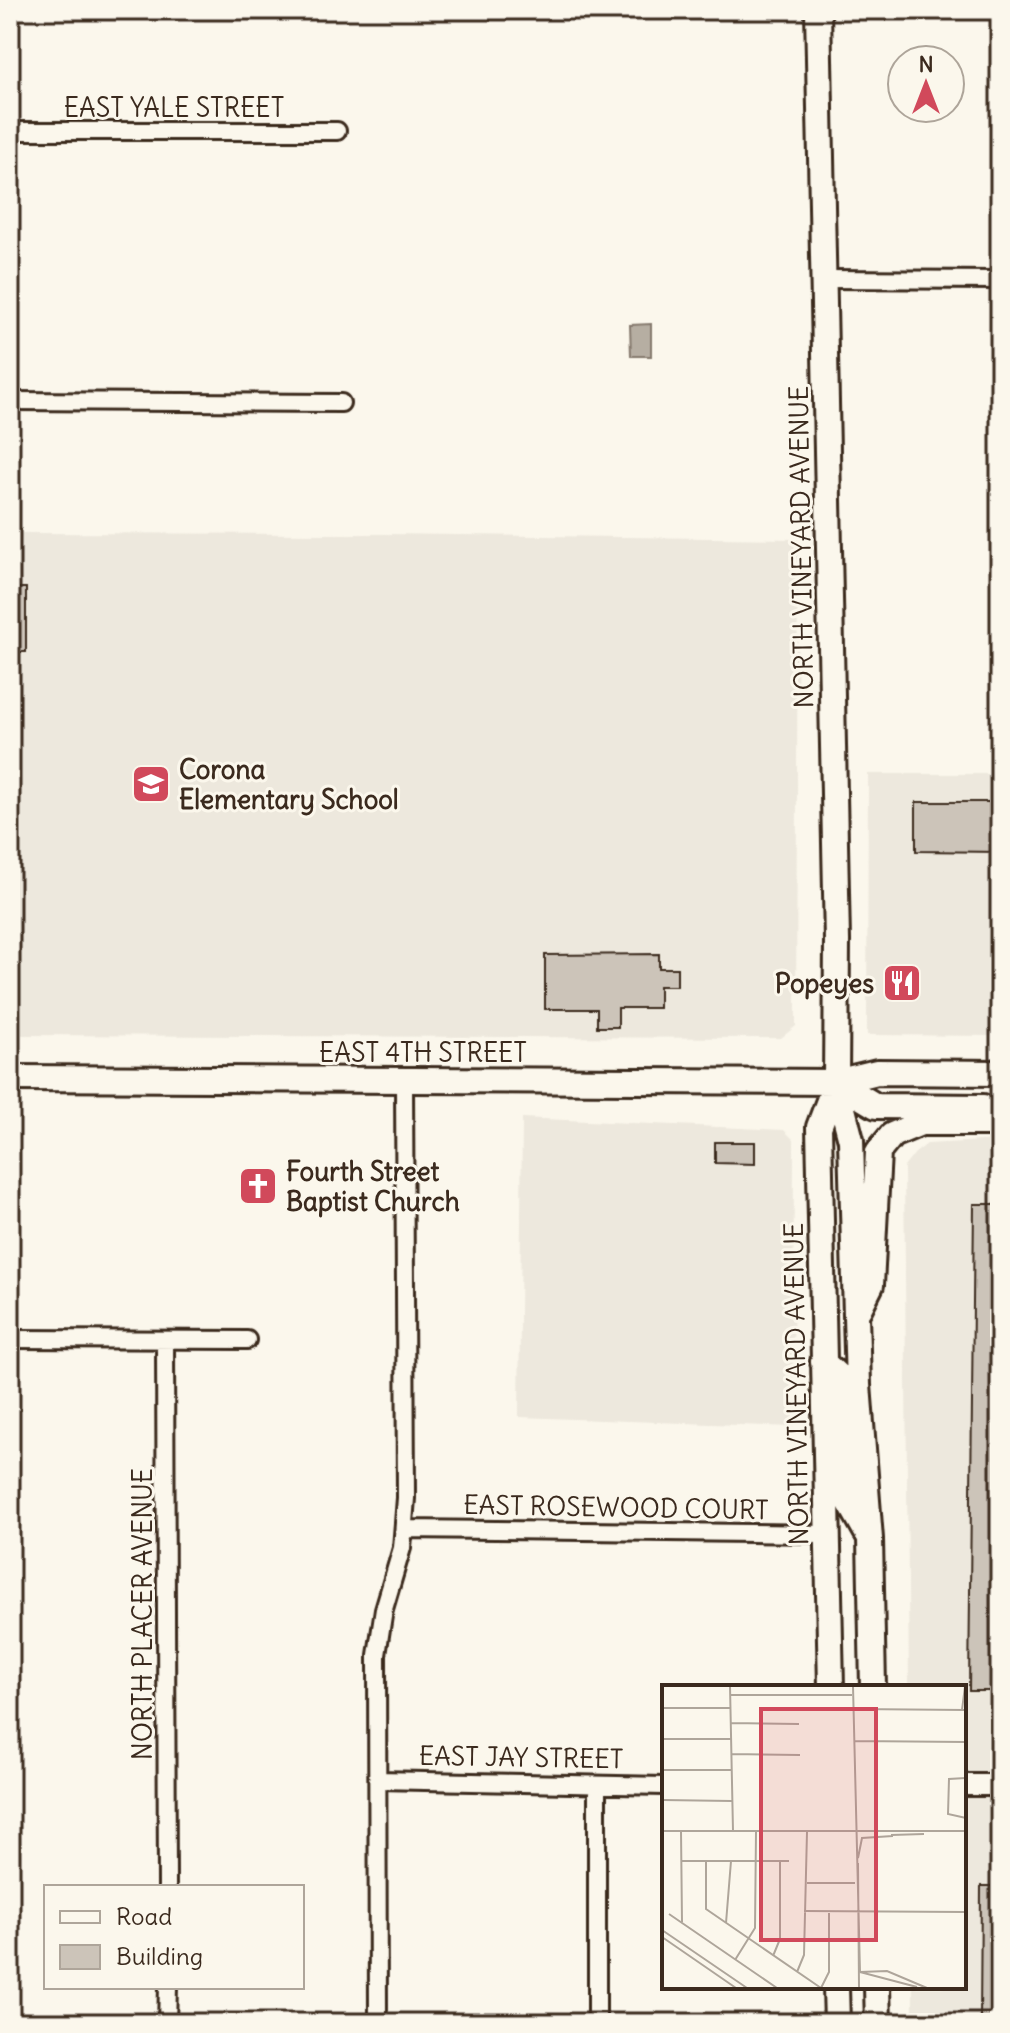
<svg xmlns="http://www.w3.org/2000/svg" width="1010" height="2033" viewBox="0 0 1010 2033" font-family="Delius,sans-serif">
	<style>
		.built { fill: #ede8dd }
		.water { fill: #b6aea2; stroke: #85796d; stroke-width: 2 }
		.building { fill: #ccc4b9; stroke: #3b2a1e; stroke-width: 2 }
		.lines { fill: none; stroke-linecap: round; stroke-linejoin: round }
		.minor-casing { stroke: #3b2a1e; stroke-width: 22 }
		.tertiary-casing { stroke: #3b2a1e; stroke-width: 26 }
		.primary-casing { stroke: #3b2a1e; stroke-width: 30 }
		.minor { stroke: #fbf7ec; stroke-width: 16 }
		.tertiary { stroke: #fbf7ec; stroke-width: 20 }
		.primary { stroke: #fbf7ec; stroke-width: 24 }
		.labels { text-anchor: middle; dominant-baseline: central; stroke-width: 6; stroke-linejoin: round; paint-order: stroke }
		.street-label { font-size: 26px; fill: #3b2a1e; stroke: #fbf7ec }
		.poi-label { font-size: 26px; font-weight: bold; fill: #3b2a1e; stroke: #fbf7ec; text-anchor: start }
		.inset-road { fill: none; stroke: #aea59a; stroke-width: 2 }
		.view { fill: #d1495b; fill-opacity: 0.15; stroke: #d1495b; stroke-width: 4 }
		.inset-edge { fill: none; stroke: #3b2a1e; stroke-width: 4 }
	</style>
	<rect width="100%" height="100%" fill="#fbf7ec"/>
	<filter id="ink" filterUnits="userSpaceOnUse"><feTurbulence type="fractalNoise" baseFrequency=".0125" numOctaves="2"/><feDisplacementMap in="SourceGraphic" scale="16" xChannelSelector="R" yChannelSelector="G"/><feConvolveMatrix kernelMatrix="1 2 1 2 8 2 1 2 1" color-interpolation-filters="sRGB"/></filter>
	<g filter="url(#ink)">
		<path class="built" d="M10,533l373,1 415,5 -2,487 -15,12 -771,-3z
			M868,774h132v262l-133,-1z
			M522,1118l262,12 10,10 -1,287 -274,-10z
			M1000,1140v883h-87v-36h51v-300h-55l-5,-520 11,-14 12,-9z"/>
		<path class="water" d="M651,324v32h-20l-1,-31z"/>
		<path class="building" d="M10,588h16v64h-16z
			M916,802h84v50l-84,-1z
			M659,954v14h18v18h-18v22h-41v19h-21v-18h-52v-54z
			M715,1142h40v22l-40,-1z
			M974,1204h26v487h-31z
			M981,1886h19v137h-20z"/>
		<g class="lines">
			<defs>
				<path id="minor" d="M10,131h327
					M823,279l177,1
					M10,401l331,2
					M10,1339l237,1
					M165,1340l2,547
					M404,1529l423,5
					M378,1780l286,6
					M597,1786v237
					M167,2023l1,-36
					M378,2023l-1,-368 7,-46 18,-61 4,-50 -2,-417"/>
				<path id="tertiary" d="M964,1785h36"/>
				<path id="primary" d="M818,10l19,931 -1,141 15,58 7,245 12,154 3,148
					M10,1078l826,4 41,-10 123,1
					M836,1082l40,24 107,1
					M859,1309l12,-24 7,-133 14,-17 29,-12h79
					M823,1362l14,13 5,15 8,113 17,30
					M831,1687l-12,-560 17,-45
					M836,1987l1,36
					M877,1987l1,36"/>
			</defs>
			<use href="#minor" class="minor-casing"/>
			<use href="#tertiary" class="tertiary-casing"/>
			<use href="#primary" class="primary-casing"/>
			<use href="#minor" class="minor"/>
			<use href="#tertiary" class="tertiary"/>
			<use href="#primary" class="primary"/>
		</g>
	</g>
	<defs>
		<symbol id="school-square" viewBox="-11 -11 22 22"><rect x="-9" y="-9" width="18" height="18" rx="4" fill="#d1495b" stroke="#fbf7ec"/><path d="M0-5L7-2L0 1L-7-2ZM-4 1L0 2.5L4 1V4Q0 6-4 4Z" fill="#fff"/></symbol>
		<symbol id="restaurant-square" viewBox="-11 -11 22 22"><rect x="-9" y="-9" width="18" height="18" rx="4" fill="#d1495b" stroke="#fbf7ec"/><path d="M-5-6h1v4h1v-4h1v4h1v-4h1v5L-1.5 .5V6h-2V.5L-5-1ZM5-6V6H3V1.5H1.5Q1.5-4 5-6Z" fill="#fff"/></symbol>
		<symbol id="church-square" viewBox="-11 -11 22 22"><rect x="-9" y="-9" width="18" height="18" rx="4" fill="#d1495b" stroke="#fbf7ec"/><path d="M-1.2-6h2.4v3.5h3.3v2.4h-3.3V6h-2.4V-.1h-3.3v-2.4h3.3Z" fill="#fff"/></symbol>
	</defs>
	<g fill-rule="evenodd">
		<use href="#school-square" x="129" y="762" width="44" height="44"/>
		<use href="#restaurant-square" x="880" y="961" width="44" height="44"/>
		<use href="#church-square" x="236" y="1164" width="44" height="44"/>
	</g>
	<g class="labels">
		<g class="street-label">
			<text x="174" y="107">EAST YALE STREET</text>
			<text transform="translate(801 547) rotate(-91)">NORTH VINEYARD AVENUE</text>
			<text x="423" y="1052">EAST 4TH STREET</text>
			<text transform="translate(796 1384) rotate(-91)">NORTH VINEYARD AVENUE</text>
			<text transform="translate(616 1507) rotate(1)">EAST ROSEWOOD COURT</text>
			<text transform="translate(142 1614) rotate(-90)">NORTH PLACER AVENUE</text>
			<text transform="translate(521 1757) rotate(1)">EAST JAY STREET</text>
		</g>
		<g class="poi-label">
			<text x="179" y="769">Corona<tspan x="179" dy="30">Elementary School</tspan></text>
			<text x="874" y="983" text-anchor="end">Popeyes</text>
			<text x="286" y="1171">Fourth Street<tspan x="286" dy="30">Baptist Church</tspan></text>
		</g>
	</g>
	<g transform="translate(662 1685)">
		<rect width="304" height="304" fill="#fbf7ec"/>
		<path class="inset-road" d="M68,1l3,145M191,1l7,286M69,10h121M0,23h69M192,24l112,1M300,25l3,-24M69,38l68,1M0,54h69M193,56l111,1M69,69l69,1M0,85h69M304,93l-17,1 -1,35 18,4M0,115l70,1M0,146h304M19,146l1,91M229,150l33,-1M196,173l4,-20 31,-2M19,176h108M44,176v48l115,79M196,178l1,125M145,198h48M142,226l162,1M7,229l108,74M64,238l5,-62M0,245l85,58M0,252l74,51M111,271l7,-17v-78M73,275l20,-32 1,-96M135,287l7,-17 3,-123M198,287l27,-1 40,17M198,287l57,15M159,303l8,-16v-59"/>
		<path class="view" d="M99,24h115v231h-115z"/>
		<rect width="304" height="304" class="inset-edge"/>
	</g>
	<rect width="1010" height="2033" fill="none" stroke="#fbf7ec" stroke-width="40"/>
	<rect x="20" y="20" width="970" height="1993" fill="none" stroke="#3b2a1e" stroke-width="3" filter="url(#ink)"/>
	<rect x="44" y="1885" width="260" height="104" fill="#fbf7ec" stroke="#aea59a" stroke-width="2"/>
	<rect x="60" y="1911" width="40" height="12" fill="#fbf7ec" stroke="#aea59a" stroke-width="2"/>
	<text x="116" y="1925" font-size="24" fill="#3b2a1e">Road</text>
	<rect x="60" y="1945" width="40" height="24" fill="#ccc4b9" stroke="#aea59a" stroke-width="2"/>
	<text x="116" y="1965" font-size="24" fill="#3b2a1e">Building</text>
	<g transform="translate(926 84)"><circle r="38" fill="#fbf7ec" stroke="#aea59a" stroke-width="2"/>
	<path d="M0-6L14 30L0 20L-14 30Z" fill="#d1495b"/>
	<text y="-12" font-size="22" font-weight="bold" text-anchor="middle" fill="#3b2a1e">N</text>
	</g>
</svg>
